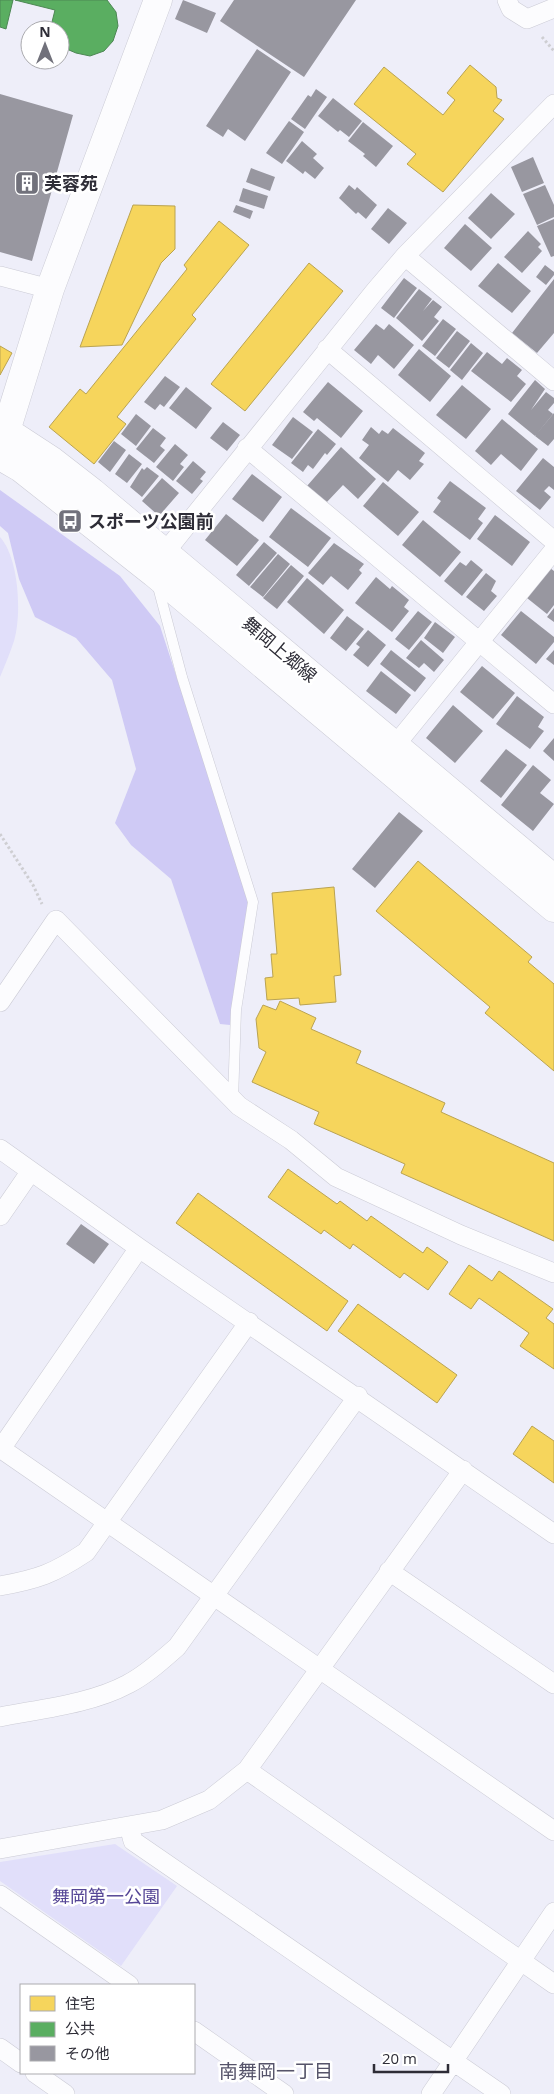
<svg xmlns="http://www.w3.org/2000/svg" width="554" height="2094" viewBox="0 0 554 2094" font-family="'Open Sans','Noto Sans JP',sans-serif">
	<style>
		.green { fill: #e1dffa }
		.forest { fill: #cfcaf5 }
		.homes { fill: #f6d55c; stroke: #baa351 }
		.public { fill: #5aae61; stroke: #4d8754 }
		.building { fill: #9897a0 }
		.lines { fill: none; stroke-linecap: round; stroke-linejoin: round }
		.lane-casing { stroke: #cbcbd5; stroke-width: 11 }
		.street-casing { stroke: #cbcbd5; stroke-width: 20 }
		.secondary-casing { stroke: #cbcbd5; stroke-width: 29 }
		.path { stroke: #ceced2; stroke-width: 3; stroke-dasharray: 2.5 2.5; stroke-linecap: butt }
		.lane { stroke: #fcfcfe; stroke-width: 10 }
		.street { stroke: #fcfcfe; stroke-width: 19 }
		.secondary { stroke: #fcfcfe; stroke-width: 28 }
		.labels { text-anchor: middle; dominant-baseline: central; stroke-width: 5; stroke-linejoin: round; paint-order: stroke }
		.poi-label { font-size: 18px; font-weight: bold; fill: #2e2d37; stroke: #fff; text-anchor: start }
		.street-label { font-size: 18px; fill: #2e2d37; stroke: #fff }
		.park-label { font-size: 18px; fill: #554696; stroke: #fff }
		.neighbourhood-label { font-size: 19px; fill: #56546a; stroke: #fff }
	</style>
	<rect width="100%" height="100%" fill="#eeeef9"/>
	<path class="green" d="M0,537c19,21 22,77 14,104 -4,12 -9,24 -14,36z
		M115,1844l62,42 -56,80 -121,-85v-19z"/>
	<path class="forest" d="M0,490l120,86 40,50 90,276 -20,123 -10,-1 -49,-145 -40,-34 -16,-22 21,-54 -24,-89 -36,-42 -41,-21 -16,-38 -11,-46 -8,-7z"/>
	<path class="homes" d="M470,65l26,22 1,11 5,2 -9,11 11,8 -61,73 -36,-28 9,-10 -62,-50 30,-37 59,48 12,-15 -8,-7z
		M133,205l42,1v43l-14,14 -39,82 -42,2z
		M219,221l30,24 -57,70 4,4 -79,98 9,7 -32,40 -45,-37 31,-38 6,5 101,-125 -3,-4z
		M309,263l34,28 -98,120 -34,-27z
		M0,346l12,7 -12,22z
		M418,861l114,96 -4,5 26,22v87l-69,-58 5,-6 -114,-96z
		M334,887l7,88 -7,1 2,26 -36,3 -1,-7 -32,2 -2,-22 8,-1 -2,-23h6l-5,-61z
		M280,1001l36,17 -5,11 50,22 -5,12 89,40 -4,9 113,51v78l-153,-68 4,-9 -91,-40 5,-12 -67,-30 14,-30 -7,-4 -3,-29 7,-14 13,5z
		M288,1169l49,35 3,-3 27,20 4,-5 52,37 4,-6 21,15 -20,28 -24,-17 -4,5 -47,-34 -3,5 -26,-19 -3,4 -53,-37z
		M198,1193l150,108 -21,30 -151,-108z
		M469,1265l23,16 7,-10 54,38 -7,9 8,6v45l-34,-23 9,-13 -50,-35 -8,11 -22,-15z
		M358,1304l99,71 -20,28 -99,-72z
		M532,1426l22,15v42l-41,-29z"/>
	<path class="public" d="M0,0h13l-7,29 -6,-2z
		M15,0h92l9,12 2,14 -5,15 -9,10 -14,5 -14,-3 -14,-6 -2,-3v-14h-7l-1,-8 3,-12z"/>
	<path class="building" d="M183,0l33,13 -9,20 -32,-14z
		M234,0h122l-52,77 -84,-56z
		M257,49l34,23 -46,69 -17,-12 -5,8 -17,-11z
		M316,89l11,8 -22,32 -14,-10 17,-24 3,2z
		M0,94l73,21 -41,146 -32,-9z
		M333,98l29,23 -13,16 -9,-7 -2,2 -20,-16z
		M289,121l15,11 -22,32 -16,-11z
		M363,122l30,24 -17,21 -13,-11 2,-2 -17,-13z
		M302,141l15,13 -4,4 11,10 -9,11 -10,-8 -2,3 -17,-13z
		M533,157l11,26 -22,9 -11,-25z
		M251,168l24,9 -5,14 -24,-9z
		M349,185l6,5 2,-3 20,18 -11,14 -8,-7 -2,2 -17,-16z
		M545,185l9,20v12l-17,8 -14,-31z
		M243,188l25,8 -4,13 -25,-8z
		M491,193l24,21 -24,25 -23,-21z
		M236,205l17,6 -3,8 -17,-7z
		M388,208l19,15 -18,21 -18,-15z
		M554,219v37l-3,1 -14,-31z
		M465,224l27,24 -21,23 -27,-23z
		M528,231l13,13 -3,3 4,4 -20,22 -18,-16z
		M498,263l33,28 -19,22 -34,-27z
		M545,265l9,7v3l-8,10 -10,-8z
		M404,278l13,10 -23,30 -13,-10z
		M554,279v54l-17,20 -25,-20z
		M419,289l13,10 -9,12 10,-11 9,7 -8,10 5,4 -17,20 -26,-23z
		M443,319l13,10 -21,27 -13,-10z
		M376,324l8,6 5,-6 25,21 -20,24 -16,-14 -7,9 -17,-14z
		M457,331l13,10 -21,27 -13,-10z
		M471,343l12,10 -21,27 -12,-10z
		M419,349l32,27 -21,26 -32,-27z
		M487,352l15,12 5,-6 15,12 -5,6 9,8 -15,18 -40,-31z
		M165,376l15,11 -16,20 -4,-3 -5,6 -11,-8z
		M535,380l10,9 -14,21 15,-18 8,6v5l-6,7 5,4 -18,22 -27,-22z
		M328,382l35,29 -22,27 -24,-20 -3,3 -11,-9z
		M462,385l29,24 -25,30 -30,-24z
		M186,387l26,21 -16,21 -27,-21z
		M554,413v26l-6,7 -13,-10z
		M136,414l15,12 -15,20 -15,-12z
		M293,417l20,15 -21,27 -20,-14z
		M502,419l36,30 -17,22 -20,-17 -10,11 -16,-14z
		M223,422l17,13 -13,16 -17,-13z
		M371,427l8,7 3,-4 6,4 5,-6 32,25 -6,8 5,3 -14,16 -12,-10 -10,12 -29,-24 10,-13 -7,-5z
		M153,428l13,10 -6,8 5,4 -11,13 -18,-14z
		M318,429l18,15 -9,11 -2,-2 -12,16 -5,-4 -5,7 -12,-9z
		M114,441l12,9 -16,22 -12,-10z
		M175,444l13,11 -8,9 4,3 -11,14 -17,-14z
		M341,447l35,32 -18,20 -15,-14 -17,18 -19,-17z
		M129,454l13,10 -15,19 -12,-9z
		M543,458l11,9v23l-5,-4 -5,5 7,6 -11,13 -24,-19z
		M193,461l13,11 -6,7 3,2 -11,13 -16,-13z
		M147,467l12,9 -17,21 -12,-10 12,-19 2,2z
		M252,474l30,23 -19,25 -31,-23z
		M162,478l17,15 -20,23 -17,-15z
		M450,481l36,27 -8,11 5,4 -13,17 -37,-28 8,-11 -4,-3z
		M383,482l36,30 -21,24 -35,-30z
		M291,508l40,30 -23,29 -39,-30z
		M226,514l33,26 -22,26 -32,-26z
		M495,515l35,27 -18,24 -35,-27z
		M423,520l38,32 -21,25 -38,-32z
		M264,542l13,11 -28,33 -13,-11z
		M334,543l30,21 -5,6 3,3 -14,17 -17,-14 -8,9 -15,-12z
		M278,554l12,10 -27,33 -13,-10z
		M471,560l12,10 -21,26 -18,-15 16,-19 6,4z
		M291,565l13,11 -27,33 -14,-11z
		M550,568l4,3v34l-7,9 -20,-16z
		M486,573l10,8 -5,10 6,5 -13,15 -18,-14z
		M376,577l14,12 2,-3 17,14 -5,7 5,4 -17,21 -37,-29z
		M307,578l37,32 -20,24 -37,-32z
		M554,608v14l-7,-5z
		M418,611l14,11 -23,28 -14,-11z
		M521,611l33,26v5l-18,22 -35,-29z
		M347,616l17,13 -18,22 -16,-13z
		M435,622l20,15 -12,16 -19,-15z
		M368,630l18,15 -18,22 -15,-12 7,-8 -4,-3z
		M421,640l23,20 -10,12 -10,-9 -5,5 -13,-10z
		M391,650l35,28 -11,14 -35,-28z
		M554,650v15l-8,-6z
		M482,666l33,27 -22,26 -33,-27z
		M381,671l30,24 -15,19 -30,-23z
		M517,696l27,21 -6,10 6,4 -14,18 -34,-25z
		M453,705l30,26 -28,32 -29,-25z
		M554,738v23l-11,-10z
		M506,749l21,16 -26,33 -21,-17z
		M533,765l18,15 -11,13 14,11 -21,27 -32,-26z
		M399,812l24,19 -48,57 -23,-19z
		M81,1224l28,20 -15,20 -28,-20z"/>
	<g class="lines">
		<defs>
			<path id="lane" d="M157,583l25,94 71,225 -17,108 -3,90"/>
			<path id="street" d="M507,0l4,9 16,10 27,-11
				M405,256l149,125
				M0,276l50,13
				M327,349l227,192
				M247,448l307,256
				M158,561l217,-270 30,-35 149,-152
				M388,754l166,-204
				M0,1002l56,-82 183,186 52,34 45,37 125,58 93,38
				M0,1149l139,99 415,286
				M0,1216l31,-45
				M0,1448l554,383
				M0,1450l139,-202
				M389,1571l165,113
				M0,1586c38,-7 53,-12 86,-34l163,-230
				M0,1717c40,-8 91,-13 128,-33 18,-9 34,-24 49,-37l181,-251
				M247,1770l307,214
				M129,1826l4,15 368,253
				M0,1849l162,-29 47,-20 38,-30 216,-300
				M0,1895l129,90
				M194,2031l90,63
				M0,2048l21,15
				M35,2073l30,21
				M431,2094l123,-182"/>
			<path id="secondary" d="M0,427l52,34 40,31 462,387
				M0,443l6,-12 44,-142 108,-289
				M0,456l21,12 133,105 400,335"/>
		</defs>
		<use href="#lane" class="lane-casing"/>
		<use href="#street" class="street-casing"/>
		<use href="#secondary" class="secondary-casing"/>
		<path class="path" d="M542,37l12,14
			M0,834l33,51 9,19"/>
		<use href="#lane" class="lane"/>
		<use href="#street" class="street"/>
		<use href="#secondary" class="secondary"/>
	</g>
	<defs>
		<symbol id="building-square" viewBox="-11 -11 22 22"><rect x="-9" y="-9" width="18" height="18" rx="4" fill="#71717b" stroke="#fff"/><path d="M-4-6H4V6H1V3H-1V6H-4ZM-2.5-4.3h1.7v1.8h-1.7ZM.8-4.3h1.7v1.8H.8ZM-2.5-1h1.7V.8h-1.7ZM.8-1h1.7V.8H.8Z" fill="#fff"/></symbol>
		<symbol id="bus-square" viewBox="-11 -11 22 22"><rect x="-9" y="-9" width="18" height="18" rx="4" fill="#71717b" stroke="#fff"/><path d="M-5-6H5V4H4V6H2V4H-2V6H-4V4H-5ZM-3.5-4V0h7V-4ZM-3.5 1.2v1.5H-2V1.2ZM2 1.2v1.5H3.5V1.2Z" fill="#fff"/></symbol>
	</defs>
	<g fill-rule="evenodd">
		<use href="#building-square" x="13" y="169" width="28" height="28"/>
		<use href="#bus-square" x="56" y="507" width="28" height="28"/>
	</g>
	<g class="labels">
		<g class="poi-label">
			<text x="44" y="183">芙蓉苑</text>
			<text x="88" y="521">スポーツ公園前</text>
		</g>
		<g class="street-label">
			<text transform="translate(280 649) rotate(40)">舞岡上郷線</text>
		</g>
		<g class="park-label">
			<text x="106" y="1896">舞岡第一公園</text>
		</g>
		<g class="neighbourhood-label">
			<text x="276" y="2071">南舞岡一丁目</text>
		</g>
	</g>
	<rect x="20" y="1984" width="175" height="90" fill="#ffffff" stroke="#ababaf"/>
	<rect x="30" y="1996" width="25" height="15" fill="#f6d55c" stroke="#ababaf"/>
	<text x="65" y="2009" font-size="15" fill="#2e2d37">住宅</text>
	<rect x="30" y="2022" width="25" height="15" fill="#5aae61" stroke="#ababaf"/>
	<text x="65" y="2034" font-size="15" fill="#2e2d37">公共</text>
	<rect x="30" y="2046" width="25" height="15" fill="#9897a0" stroke="#ababaf"/>
	<text x="65" y="2059" font-size="15" fill="#2e2d37">その他</text>
	<g transform="translate(45 45)"><circle r="24" fill="#ffffff" stroke="#ababaf"/>
	<path d="M0-4L9 19L0 12L-9 19Z" fill="#71717b"/>
	<text y="-8" font-size="14" font-weight="bold" text-anchor="middle" fill="#2e2d37">N</text>
	</g>
	<path d="M374 2064v8h74v-8" fill="none" stroke="#2e2d37" stroke-width="2.5"/>
	<text x="382" y="2064" font-size="15" fill="#2e2d37" stroke="#ffffff" stroke-width="4" paint-order="stroke">20 m</text>
</svg>
